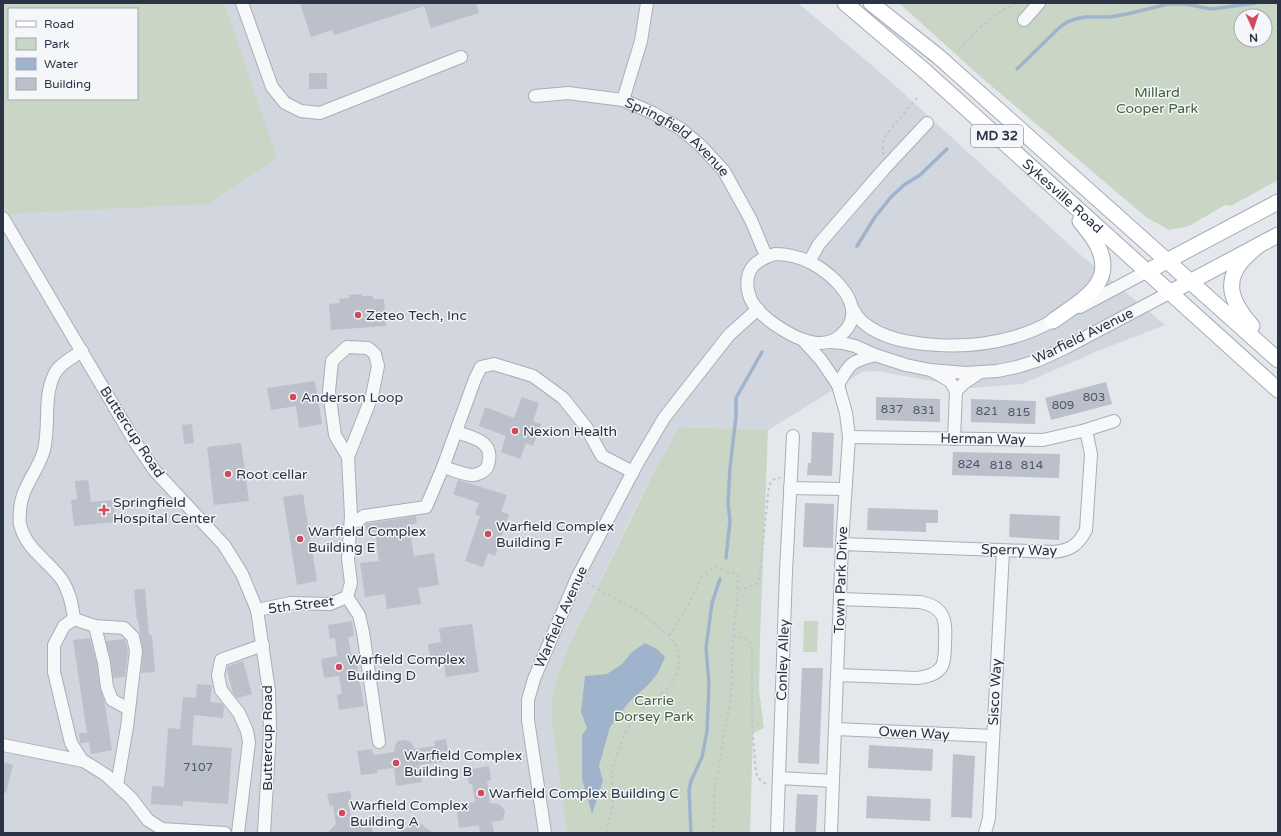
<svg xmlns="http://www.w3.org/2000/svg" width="1281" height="836" viewBox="0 0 1281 836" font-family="'Varela Round',sans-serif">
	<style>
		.built { fill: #d2d6de; fill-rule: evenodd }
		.green { fill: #c9d6c5; fill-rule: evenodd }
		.water { fill: #9fb4cc }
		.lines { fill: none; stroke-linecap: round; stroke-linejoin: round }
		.stream { stroke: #9fb4cc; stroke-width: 3.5 }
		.building { fill: #bbc0ca }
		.minor-casing { stroke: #a9aeb7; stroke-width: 14 }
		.major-casing { stroke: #a3abb8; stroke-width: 17 }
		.path { stroke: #c2c5cb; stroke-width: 2; stroke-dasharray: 3 3; stroke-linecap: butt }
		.minor { stroke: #f7f8fa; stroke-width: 12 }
		.major { stroke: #fff; stroke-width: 15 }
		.poi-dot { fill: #d1495b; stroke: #f4f6f9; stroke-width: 1.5 }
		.labels { text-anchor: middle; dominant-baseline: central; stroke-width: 3; stroke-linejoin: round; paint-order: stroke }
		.number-label { font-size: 12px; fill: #4f5766 }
		.shield { fill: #f4f6f9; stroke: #676e7b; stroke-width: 1 }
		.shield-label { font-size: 13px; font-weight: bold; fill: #2b3445 }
		.park-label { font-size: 14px; fill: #3f6138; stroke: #f4f6f9 }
		.street-label { font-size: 14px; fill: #2b3445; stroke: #f4f6f9 }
		.poi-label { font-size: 14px; fill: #2b3445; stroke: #f4f6f9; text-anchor: start }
	</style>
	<rect width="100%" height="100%" fill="#e4e7ec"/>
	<path class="built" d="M3,3h795l91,77 186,170 90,75 -65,25 -78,34 -52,4 -93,-17 -15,1 -94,58 -89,-3 -24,43 -24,47 -62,128 -13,35 -4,19 -1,19 16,115h-564zM9,9h128v90h-128z"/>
	<path class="green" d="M3,3h221l53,155 -69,46 -187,9 -10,2 -8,-14zM9,9h128v90h-128z
		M899,3h379v177l-47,26 -6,-1 -36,21 -20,4 -23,-13 -164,-139zM1241,16h24v24h-24z
		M679,427l89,3 -8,208 -1,52 5,38 -11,5 -3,100h-183l-16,-115 1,-19 4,-19 13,-35 86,-175z
		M804,621h14l-1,31h-14z"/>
	<path class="water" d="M645,643l12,6 8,8 -7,16 -10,12 -19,17 -19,25 -11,39 4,15 -11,33 -10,-35v-44l5,-7 -6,-16 4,-36 22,-2 15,-10 10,-12z"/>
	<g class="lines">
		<path class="stream" d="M1017,69l42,-41 8,-6 8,-3 10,-2h25l17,-3 41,-10h17l26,5 45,-6
			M857,246l18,-29 16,-20 13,-12 16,-10 27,-26
			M726,558l4,-37 -2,-18 2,-35 6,-52v-18l26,-46
			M691,833l-2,-43 2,-9 11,-24 5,-26 2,-47 -3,-36 6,-45 8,-24"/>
	</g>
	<path class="building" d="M300,3h176l3,10 -48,15 -7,-22 -90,29 -2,-5 -21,7z
		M309,73h18v16h-18z
		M362,294v2h11v3h11l2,27 -55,4 -2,-26 11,-1 -1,-4 10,-1v-3z
		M315,381l7,43 -23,4 -3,-22 -25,4 -4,-22z
		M1106,382l6,22 -61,16 -6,-22z
		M522,397l17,6 -6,18 8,3 -8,22 -7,-3 -6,16 -19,-7 5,-16 -27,-10 6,-19 29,11z
		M876,397l64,2v23l-64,-2z
		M971,399l65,2 -1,23 -64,-2z
		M192,424l2,19 -10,1 -2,-19z
		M812,432l22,1 -2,43 -25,-1 1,-12h3z
		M241,443l8,58 -35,4 -7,-58z
		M953,452l107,2 -1,24 -107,-3z
		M88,480l3,22 22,-2 3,22 -42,4 -3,-26 6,-1 -2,-18z
		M458,480l49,15 -6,17 8,2 -14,42 -7,-3 -5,14 -18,-6 15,-45 -5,-2 4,-11 -26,-9z
		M303,494l14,87 -20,4 -14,-88z
		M805,503l29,1 -1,44 -30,-1z
		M868,508l70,2v13h-12v9l-59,-2z
		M1010,514l50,2 -1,24 -50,-3z
		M416,516l1,7 -8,2 5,31 20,-3 5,32 -21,3 3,16 -34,5 -2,-15 -20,3 -5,-34 19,-2 -4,-30 -8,2 -2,-9z
		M145,589l4,46h3l3,37 -14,1 2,-23 -3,-16 -2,-14h-1l-3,-30z
		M352,621l2,15 -6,1 3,16h4l9,53 -25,4 -2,-15 5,-1 -3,-18 -15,2 -3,-19 16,-3 -2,-18 -5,1 -2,-14z
		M472,624l7,48 -33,5 -3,-20 -13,2 -2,-15 13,-2 -2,-14z
		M90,638l7,26 3,24 4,11 8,51 -21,4 -2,-12 -9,1 -1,-10h8l-14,-93z
		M125,639l3,12 -3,26 -12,1 -2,-17 -5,-20z
		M243,661l9,33 -15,4 -4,-5 -6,-23 1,-4z
		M802,668h21l-4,96 -21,-1z
		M197,684l15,1 -2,17 11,1 3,3 -1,12 -29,-3 -2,30 40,3 -4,56 -45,-3v5l-32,-2 1,-18 12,1 4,-59 12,1 3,-32 13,1z
		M446,739l4,22 -31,4 3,17 -26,4 -2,-18 -17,2v3l-16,2 -4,-24 15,-2 1,6 21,-3 1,-7 3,-4 7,-1 6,2 4,7 20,-3 -1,-5z
		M869,745l64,4 -1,22 -64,-3z
		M953,754l22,2 -3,62 -21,-1z
		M3,762l10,3 -7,28h-3z
		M489,766l2,14 -4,1 3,22 9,1 6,7 -2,9 -11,2 2,11h-14l-1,-8 -20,3 -3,-23 19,-3 -3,-18h-3l-2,-14z
		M350,791l2,10 -4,2 4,19 19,-2 2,13h-46l9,-9 -3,-19 -3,1 -3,-12z
		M797,794l21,1 -2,38h-21z
		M867,796l64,3 -1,22 -64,-3z
		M415,823h5l13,10h-36z"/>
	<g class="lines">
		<defs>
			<g id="minor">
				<path d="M242,3l30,84 13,16 16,8 19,2 141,-56"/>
				<path d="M1024,20l15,-17"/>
				<path id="s1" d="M535,96l33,-3 55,7 30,13 28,16 20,17 23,25 27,49 15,36"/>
				<path d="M623,100l18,-59 6,-38"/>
				<path d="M3,218l132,224 20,29 69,74 18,29 15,36 12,81 1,40 -6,102"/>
				<path d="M775,254c12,0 24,3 35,8 22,12 58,43 35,69 -7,8 -13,11 -23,12 -23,1 -61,-24 -71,-43 -4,-9 -5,-18 -2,-27 4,-11 16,-16 26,-19z"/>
				<path d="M809,262l10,-18 66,-76 42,-45"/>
				<path d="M1080,307l66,-35"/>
				<path d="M852,308c4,6 7,12 13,16 32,26 107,25 145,14 17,-4 34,-12 50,-21"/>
				<path d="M803,340l18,20 17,25 8,28 3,24 -7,107 -11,289"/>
				<path d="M831,342l11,1 13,3 20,9 31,10 24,5 36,3 31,-2 20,-4 22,-7 26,-12 104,-55"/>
				<path d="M933,371l17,10 6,10 -2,48"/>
				<path d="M838,385c12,-22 12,-23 37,-30"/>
				<path d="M956,391l8,-8 15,-10"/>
				<path d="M849,437l194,3 43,-10 28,-9"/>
				<path d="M443,467c8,2 23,9 31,8 6,-1 13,-5 14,-10 7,-24 -14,-27 -32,-33"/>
				<path d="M790,488l55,1"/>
				<path d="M351,522l6,-1 7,-5 62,-9 17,-40 32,-88 6,-12 13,-3 39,12 30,22 23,29 16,29 31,16"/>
				<path d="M842,544l212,8c17,-2 24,-7 32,-22l5,-76 -5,-24"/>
				<path d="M347,597l12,18 4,17 16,110"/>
				<path d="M257,610l34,-7 39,1 17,-7 4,-14 -3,-24 3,-43 -3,-59 24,-61 6,-30 -3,-12 -7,-6 -21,-1 -15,14 -3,30 6,44 13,22"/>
				<path d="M74,619c-2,-15 -5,-31 -15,-43 -14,-17 -34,-29 -39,-52 -1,-4 0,-9 0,-13 1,-24 18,-39 24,-61 6,-25 -1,-52 10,-75 5,-11 18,-17 28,-24"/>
				<path d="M95,626l9,37 3,24 5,13 17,9"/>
				<path d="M837,675l80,3c9,-1 20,-3 25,-12 3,-6 3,-15 3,-22 1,-23 1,-37 -25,-42l-80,-3"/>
				<path d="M835,729l158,7"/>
				<path d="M3,745l80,16"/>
				<path d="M779,778l54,3"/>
				<path d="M117,785l10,-58 9,-76 -3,-14 -9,-9 -29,-2 -21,-7 -10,7 -10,19v27l17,71 11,17 24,15 25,23 17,22 14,9 63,4"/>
				<path d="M238,833l11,-91 -2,-11 -8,-18 -18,-23 -3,-15 3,-15 42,-15"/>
				<path d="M545,833l-17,-113v-20l6,-21 43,-101 60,-114 27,-46 65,-83 29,-26"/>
				<path d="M777,833l9,-261 7,-136"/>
				<path d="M985,833l4,-15 14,-267"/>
			</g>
			<g id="major">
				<path id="s2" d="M845,3l81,69 352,318"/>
				<path d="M871,3l68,54 339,303"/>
				<path d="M1146,272l132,-70"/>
				<path d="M1169,293l109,-58"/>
				<path d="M1053,321c27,-20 66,-38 43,-78 -4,-8 -11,-15 -16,-22"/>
				<path d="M1252,326c-17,-19 -30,-41 -11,-64 5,-6 12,-12 18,-17"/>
			</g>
		</defs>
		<use href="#minor" class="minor-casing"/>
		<use href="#major" class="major-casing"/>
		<path class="path" d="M959,50c19,-22 31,-34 58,-47
			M883,155v-13l3,-7 31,-37
			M587,583l56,31 26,22 8,11 2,12v7l-7,19 -29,23 -19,27 -12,34 1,35 -7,29
			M738,590l18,-5 3,-6 10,-93c3,-6 5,-8 11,-8
			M669,636l18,-28 14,-30 13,-11 24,8 -1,28 -4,32 -2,61 -16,91 -2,46
			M733,636c10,2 15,1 19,10v77l4,50c3,6 5,10 12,11"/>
		<use href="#minor" class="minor"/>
		<use href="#major" class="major"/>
	</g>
	<g class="poi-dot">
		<circle cx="358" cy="315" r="4"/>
		<circle cx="293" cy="397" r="4"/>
		<circle cx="515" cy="431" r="4"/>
		<circle cx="228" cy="474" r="4"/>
		<path d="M102 504h4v4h4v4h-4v4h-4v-4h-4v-4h4z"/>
		<circle cx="488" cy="534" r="4"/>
		<circle cx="300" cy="539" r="4"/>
		<circle cx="339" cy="667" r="4"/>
		<circle cx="396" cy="763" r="4"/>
		<circle cx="481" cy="793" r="4"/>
		<circle cx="342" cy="813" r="4"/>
	</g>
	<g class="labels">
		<g class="number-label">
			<text x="1094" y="397">803</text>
			<text x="1063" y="405">809</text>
			<text x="892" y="409">837</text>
			<text x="924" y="410">831</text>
			<text x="987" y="411">821</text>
			<text x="1019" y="412">815</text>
			<text x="969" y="464">824</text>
			<text x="1001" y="465">818</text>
			<text x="1032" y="465">814</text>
			<text x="198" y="767">7107</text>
		</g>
		<rect class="shield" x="971" y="125" width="52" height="22" rx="3"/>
		<g class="shield-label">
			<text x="997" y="136">MD 32</text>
		</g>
		<g class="park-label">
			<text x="1157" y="92">Millard<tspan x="1157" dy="16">Cooper Park</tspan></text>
			<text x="654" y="700">Carrie<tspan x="654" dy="16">Dorsey Park</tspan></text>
		</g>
		<g class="street-label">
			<text stroke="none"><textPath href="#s1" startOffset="155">Springfield Avenue</textPath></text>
			<text stroke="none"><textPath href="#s2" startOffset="291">Sykesville Road</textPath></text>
			<text transform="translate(1083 336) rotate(-26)">Warfield Avenue</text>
			<text transform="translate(132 432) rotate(57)">Buttercup Road</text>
			<text transform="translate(983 439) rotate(1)">Herman Way</text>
			<text transform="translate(1019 550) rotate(1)">Sperry Way</text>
			<text transform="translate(841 580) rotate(-88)">Town Park Drive</text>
			<text transform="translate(301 605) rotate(-7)">5th Street</text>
			<text transform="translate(561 617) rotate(-66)">Warfield Avenue</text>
			<text transform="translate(783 660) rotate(-88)">Conley Alley</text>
			<text transform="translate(995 692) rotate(-87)">Sisco Way</text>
			<text transform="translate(914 733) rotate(3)">Owen Way</text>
			<text transform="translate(267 738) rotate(-90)">Buttercup Road</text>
		</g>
		<g class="poi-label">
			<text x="366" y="315">Zeteo Tech, Inc</text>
			<text x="301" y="397">Anderson Loop</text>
			<text x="523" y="431">Nexion Health</text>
			<text x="236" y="474">Root cellar</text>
			<text x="113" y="502">Springfield<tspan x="113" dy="16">Hospital Center</tspan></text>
			<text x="496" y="526">Warfield Complex<tspan x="496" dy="16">Building F</tspan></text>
			<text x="308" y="531">Warfield Complex<tspan x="308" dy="16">Building E</tspan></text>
			<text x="347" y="659">Warfield Complex<tspan x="347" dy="16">Building D</tspan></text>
			<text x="404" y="755">Warfield Complex<tspan x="404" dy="16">Building B</tspan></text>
			<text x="489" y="793">Warfield Complex Building C</text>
			<text x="350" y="805">Warfield Complex<tspan x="350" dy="16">Building A</tspan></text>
		</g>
	</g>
	<rect width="1281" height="836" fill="none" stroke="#2b3445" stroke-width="8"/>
	<rect x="8" y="8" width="130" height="92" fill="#f4f6f9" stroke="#a4a8b1"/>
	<rect x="16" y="21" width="20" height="6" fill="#ffffff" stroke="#a4a8b1"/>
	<text x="44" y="28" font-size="12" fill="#2b3445">Road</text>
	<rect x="16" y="38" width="20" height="12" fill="#c9d6c5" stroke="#a4a8b1"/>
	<text x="44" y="48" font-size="12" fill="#2b3445">Park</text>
	<rect x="16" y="58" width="20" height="12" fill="#9fb4cc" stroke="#a4a8b1"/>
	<text x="44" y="68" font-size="12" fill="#2b3445">Water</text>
	<rect x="16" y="78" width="20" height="12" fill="#bbc0ca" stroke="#a4a8b1"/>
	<text x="44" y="88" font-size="12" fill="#2b3445">Building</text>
	<g transform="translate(1253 28) rotate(177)"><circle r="19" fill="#f4f6f9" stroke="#a4a8b1"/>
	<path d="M0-3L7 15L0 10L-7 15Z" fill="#d1495b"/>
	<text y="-6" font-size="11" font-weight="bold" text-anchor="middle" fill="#2b3445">N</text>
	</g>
</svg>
